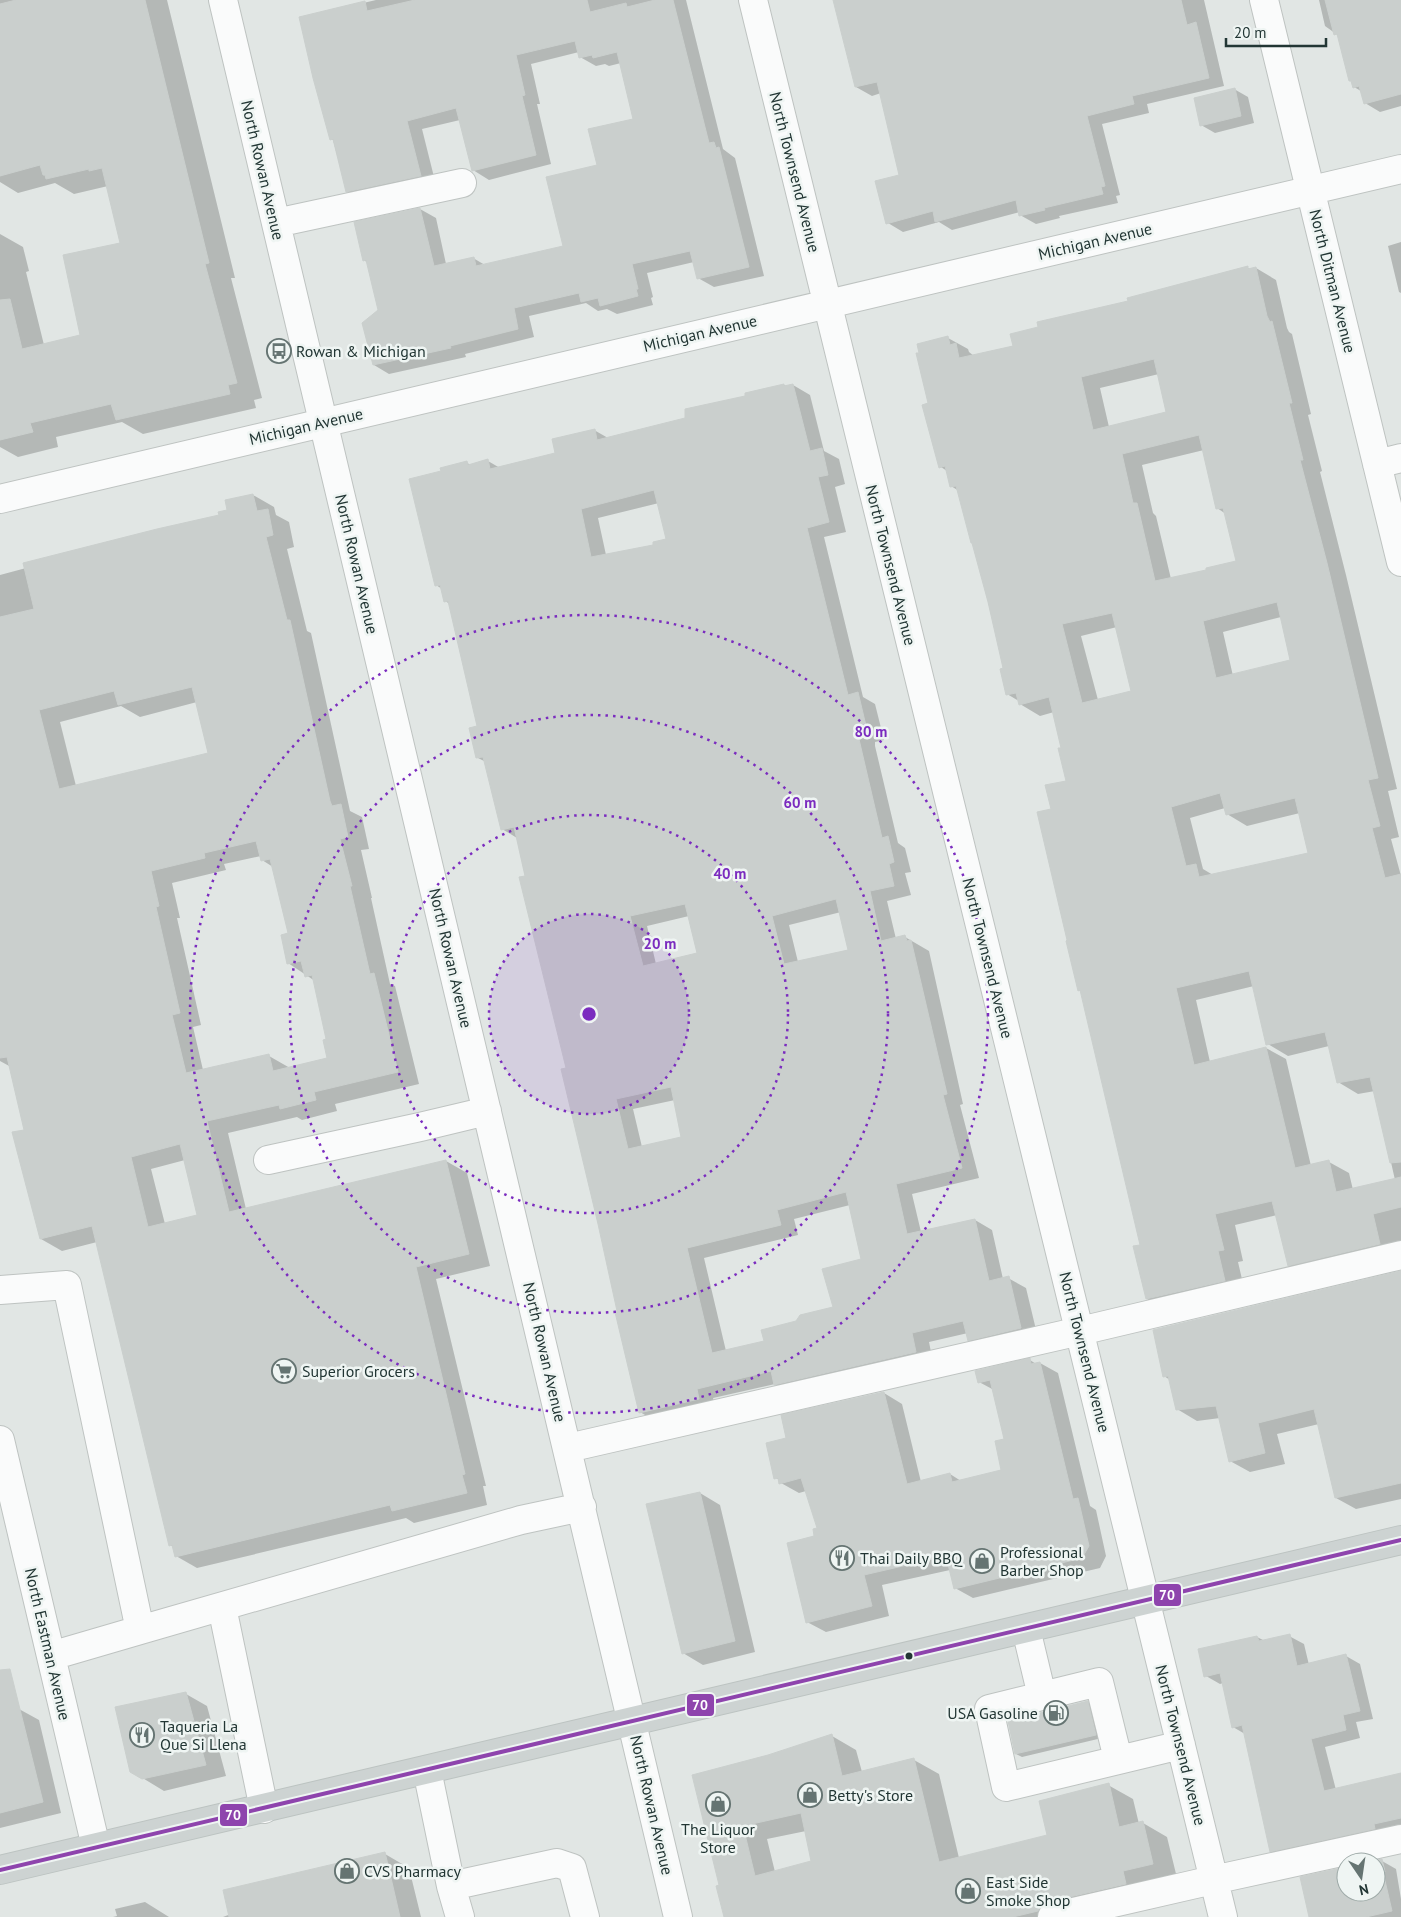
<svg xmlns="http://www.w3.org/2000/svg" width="1401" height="1917" viewBox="0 0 1401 1917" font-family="'PT Sans',sans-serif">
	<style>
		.shadow { fill: #0003; fill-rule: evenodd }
		.building { fill: #cacfcd; stroke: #cacfcd; fill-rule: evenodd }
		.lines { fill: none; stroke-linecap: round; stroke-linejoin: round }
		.minor-casing { stroke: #bec3c1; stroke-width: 30 }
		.major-casing { stroke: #bcc3c1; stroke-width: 30 }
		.minor { stroke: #fafbfb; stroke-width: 28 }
		.major { stroke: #cdd3d2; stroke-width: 28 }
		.bus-1-casing { stroke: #eff5f3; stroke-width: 8 }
		.bus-1 { stroke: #8e44ad; stroke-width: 4 }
		.ring { fill: none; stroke: #7b2cbf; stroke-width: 2.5; stroke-dasharray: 2.5 5 }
		.bus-dot { fill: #223634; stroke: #eff5f3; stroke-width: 2 }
		.labels { text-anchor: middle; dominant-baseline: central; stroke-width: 5; stroke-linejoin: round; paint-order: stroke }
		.street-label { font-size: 16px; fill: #223634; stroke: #eff5f3 }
		.poi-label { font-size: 16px; fill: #223634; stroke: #eff5f3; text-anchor: start }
		.centre { fill: #7b2cbf; stroke: #eff5f3; stroke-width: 2.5 }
		.ring-label { font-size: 15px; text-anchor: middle; font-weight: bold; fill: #7b2cbf; stroke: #eff5f3; stroke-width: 5; stroke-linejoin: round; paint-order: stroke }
		.line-badge { stroke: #eff5f3; stroke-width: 2 }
		.badge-label { font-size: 14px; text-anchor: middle; font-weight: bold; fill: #fff }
	</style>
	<rect width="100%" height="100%" fill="#e1e6e4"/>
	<path class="shadow" d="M0,0h167l68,278h-4l31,120 -8,2 2,8 -113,26 -21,-12 -66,15 2,10 -40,10 -18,-10v-213l23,13 6,24 -3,1 18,73 38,-9 39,-92 -13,-58 -34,8 -19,-11 -37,10 -18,-11z
		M376,0h310l37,149 12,9 29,118 -50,11 -16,-9 -4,-16 -47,11 6,24 -2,1 2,7 -36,9 -10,-5 -9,2 -12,-8 -57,13 5,21 -69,17 1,3 -77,17 -15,-9 5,-55 -11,-47 -4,-3 56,-51 16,9 10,46 27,-6 12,7 80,-18 33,-81 37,-46 -14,-57 -12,3 -4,-2 -9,2 -16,-9 -1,-5 -48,12 9,40h-3l14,60 -62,16 -16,-10 -13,-50 -38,9 14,56 -73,15 -16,-9 -14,-51 -2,-1 -31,-121z
		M834,0h370l20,86 -77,18 2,9 -47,11 18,71 -4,1 2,7 -59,13 1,2 -24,6 -16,-9v-3l-68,18 -13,-8 -36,10 -15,-9 12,-47 -19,-83 -9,3 -16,-9z
		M1319,0h82v106l-21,6 -15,-9 -4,-12 -7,-4 -15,-51 -14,-10z
		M1234,89l14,8 6,26 -39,10 -14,-8z
		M1401,242v51l-2,-1 -11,-46z
		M1248,268l2,1 6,-1 20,12 11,48 2,4 3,2 19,80 -3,1 14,56 -2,1 26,103 51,214 -9,2 11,46 -8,2 10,37v379l-92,22 -20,-12 -12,-50 -42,10 8,36 -5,1 7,30 -78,18 -20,-11 -6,-53 -59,-254 -3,-2 -27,-180 15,-29 -5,-32 -8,-37 -14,4 -20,-12 -1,-3 -12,-7 -2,-25 -31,-125 -15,-53 -8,-5 -4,-15 -6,-4 -11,-63 18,-66 20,11 1,3 5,4 41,-10 115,-44zM1159,374l9,39 -59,14 -9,-39zM1204,450l13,58 9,6 12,48 -30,9 -37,8 -15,-63 -3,-3 -11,-48zM1281,617l11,44 -59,15 -10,-44zM1117,627l15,65 -34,8 -17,-64zM1225,808l2,6 20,12 53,-13 9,41 -96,21 -10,-6 -13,-51zM1254,986l14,58 20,12 41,-10 9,36 20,12 17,-3 20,89 -42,10 -4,-17 -20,-11 -18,4 -25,-107 -20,-11 -56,14 -14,-62z
		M784,385l3,2 6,-2 17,10 14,56 15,8 6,25 -10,3 11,45 -22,5 39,160 12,7 9,36 -9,2v4l23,97 7,5 6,24 -6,1 6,22 -24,6 9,38 9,-2 24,14 34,153 -3,1 19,73 -67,16 9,38 54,-12 17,10 11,49 5,-1 18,10 12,50 -51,12 -18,-10 -1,-7 -39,9 4,20 -140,32 -18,-10 -62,14 3,11 -59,13 -17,-10 -123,-574 -15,-9 -16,-67 -8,-4v-31l-28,-123 -5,-3 -3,-12 -6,-4 6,-113 25,-9 4,2 17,-4 12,7 57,-14 37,-24 14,8 78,-19zM659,503l9,37 -13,6 -49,9 -8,-37zM841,912l9,38 -52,12 -9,-37zM689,916l9,38 -42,10 -9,-38zM675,1100l8,38 -41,9 -9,-38zM850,1205l13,54 -29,49 -37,14 -32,20 -39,9 -22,-93 94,-23 -4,-16z
		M253,495l21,12 2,8 13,7 5,25 -7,2 20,82 4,2 39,178 12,6 7,32 -8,1 11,48h-1l19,86 5,2 24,98 -84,20 2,7 -35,9 -5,-3 -69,16 18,76 200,-48 21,12 23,93 -54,13 50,207h-3l4,19 -73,18 -8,-5 -209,50 -21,-12 -2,-9 -4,-2 -73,-303 -35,9 -21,-12 -16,-108 -14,-64 -11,-6v-486l220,-59zM197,702l12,52 -133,32 -16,-64 61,-16 19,11zM261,856l1,4 11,7 17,67 -2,29 27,18 12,59 1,19 -38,9 -21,-12 -66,14 -10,-43 8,-2 -24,-107h3l-8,-35 54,-13 -2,-6zM185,1160l13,56 -33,8 -14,-55z
		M1401,1272v227l-45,10 -20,-11 -17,-74 -42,10 8,30 -35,8 -20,-11 -10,-43 -23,3 -20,-12 -7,-29 -6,-4z
		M1030,1360l6,4 4,-1 18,10 32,133 6,4 10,46 -6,12 -127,30 -18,-10 -5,-18 -68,15 7,31 -63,16 -19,-10 9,-85 2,-8 -12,-38 -7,2 -18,-10 -1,-3 -4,-2 12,-39 96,-46 18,11 19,78 29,-8 11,7 42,-11 2,-30 -11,-50 -15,-8z
		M700,1493l20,12 35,147 -52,13 -20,-12z
		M1289,1636l15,8 5,21 37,-9 14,8 13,55 -17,3 4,16 -35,9 11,43 65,-16v56l-116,29 -14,-8 -26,-117 -12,-7 -10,-44 -3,1 -14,-8 51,-39 8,4z
		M0,1689l19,20 20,11 22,93 -61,15z
		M186,1694l21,12 19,70 -62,15 -33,-20z
		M1087,1702l7,4 8,32 -80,19 -6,-3z
		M832,1736l24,14 6,22 52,-12 25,14 20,84 90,-22 59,-51 25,14 6,25 4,-1 24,14 10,41 -107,39h-345l-5,-31 48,-129zM806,1831l7,31 -38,10 -8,-33z
		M385,1854l24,14 12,49h-198z
		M1382,1861l14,8 5,30v18h-91l36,-49v24h30l-1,-30z
		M145,1902l24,15h-56l4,-1 -2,-7z"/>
	<path class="building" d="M16,0h129l64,263 -4,1 32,119 -9,2 2,9 -114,26 -5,-16 -81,19 3,9 -33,8v-140l10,-1 12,50 58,-14 -17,-80 57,-12 -18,-75 -13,3v-2l-43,10 -1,-4h-2l-3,-10 -40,11v-172z
		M415,0h172l3,12 36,-9 1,4 28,-7h18l36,143 5,-1 2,6 3,-1 30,120 -52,12 -7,-28 -58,13 6,25h-2l2,7 -38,10 -2,-8 -17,4 -2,-9 -65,15 4,21 -68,17 1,2 -78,17 -11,-42 16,-13 -12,-50 -3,1 -9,-39 66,-14 14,58 40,-9 2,9 87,-20 -17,-69 51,-12 -9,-36 45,-10 -16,-67 -24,6 -1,-3 -13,3 -4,-17 -59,14 9,40 -3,1 14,59 -64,16 -16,-63 -49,13 14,55 -75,16 -13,-53 -3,1 -17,-62 -14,-61 66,-16 2,10z
		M833,0h348l6,25 9,-3 13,56 -77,18 2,8 -47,12 18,70 -4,1 2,7 -59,14 1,2 -26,6 -3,-16 -81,22 -2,-11 -47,13 -11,-43 24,-6 -22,-93 -22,5z
		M1325,0h76v94l-37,10 -5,-18 -6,2 -2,-7h-2l-12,-47 -3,1z
		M1235,88l6,28 -41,10 -6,-28z
		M1248,266v3l8,-2 11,49 3,6 2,-1 20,82h-3l14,57h-3l27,103 51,215 -10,2 12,46 -8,2 13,50 16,-4v288l-11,1 -20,-86 -33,6 -12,-51 -59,13 -17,-74 -73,17 18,77 72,-18 29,121 34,-8 7,32 65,-15v30l-28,7 7,30 -92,22 -16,-65 -57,13 9,36 -6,1 7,30 -79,18 -13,-53 7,-1 -60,-255 -2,1 -12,-50 1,-1 -30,-128 14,-3 -6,-24 21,-4 -8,-33h3l-12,-51 -30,8 -3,-12 -10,2 -6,-26 3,-1 -15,-66 -16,-59h-1l-15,-57 -6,1 -5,-21 -6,2 -17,-63 6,-2 -12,-50h3l-2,-9 31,-8 2,9 6,-2 3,15 54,-12 -3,-12 28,-7 -1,-5 91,-21 -1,-3zM1154,359l12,53 -73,18 -12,-53zM1199,435l17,74 7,-1 13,53 -30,7v2l-51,11 -18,-78h-4l-11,-49zM1277,602l13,58 -74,18 -13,-57zM1112,613l19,78 -49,12 -20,-79zM1220,793l6,22 69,-17 13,55 -109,24 -3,-13 -10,2 -15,-59z
		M784,384v2l9,-2 17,67 12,-3 6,27 -10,2 11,45 -22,6 41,167 10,-3 9,38 -9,3v2l24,103 6,-2 6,26 -5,2 5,22 -24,5 11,50 24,-6 2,6 4,-1 36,154 -4,1 19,73 -66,16 11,50 68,-15 14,62 20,-5 12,52 -53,13 -5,-20 -51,12 4,19 -142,33 -3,-14 -74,18 2,10 -60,14 -24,-101 2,-1 -19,-87 -37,-155 5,-1 -47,-191 6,-1 -11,-49 -13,3 -18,-73 -7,1 -7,-30 8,-2 -29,-125 -4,1 -4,-17 -5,1 -26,-107 32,-8 -1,-3 27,-7 1,4 20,-6 2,10 65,-16 -3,-14 43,-10 2,11 88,-22v-9l60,-13v-3zM654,490l12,49 -13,3v3l-62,12 -10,-48zM836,899l12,51 -64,14 -12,-48zM685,904l12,49 -54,13 -13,-50zM671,1087l10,50 -53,12 -12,-50zM846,1192l15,67 -39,10 11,38 -33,8 -4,6 -35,9 3,11 -52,12 -25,-105 94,-23 -4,-15z
		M253,494l4,17 11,-2 5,26 -7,2 21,83h3l40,181 2,5 9,-2 7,33 -8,2 12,47h-2l20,88 4,-1 24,99 -84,20 2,8 -36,9 -1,-4 -72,16 22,91 217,-52 23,94 -53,13 49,207 -3,1 5,18 -75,18 -2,-6 -215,52 -3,-12 -3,1 -77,-320 -52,13 -28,-107 12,-2 -17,-73 -7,1v-441l34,-8 -11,-46 134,-34 62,-14 -1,-3 9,-2 -2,-10zM192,687l16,66 -149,36 -20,-79 75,-19 4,14zM256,841l5,20 9,-2 18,74 -7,2 6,29 14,-3 4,16 7,-2 14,64 -3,1 4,18 -54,13 -4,-17 -83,19 -14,-58 8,-2 -24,-106 3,-1 -8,-35 54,-13 -1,-5zM180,1144l17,71 -49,12 -17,-70z
		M1401,1271v212l-66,15 -21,-89 -56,14 7,30 -36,9 -13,-56 -40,4 -8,-34 -5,1 -10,-47z
		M1030,1358l1,6 9,-2 33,137 5,-1 11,48 -7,12 -128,31 -8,-33 -82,19 8,31 -66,17 -19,-80 27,-7 -1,-7 4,-1 -16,-50 -22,6 -1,-6 -4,1 -8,-36 20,-5 -5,-23 103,-23 23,92 43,-11 2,9 49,-12 -6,-29 9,-2 -14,-59 -12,3 -3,-12z
		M700,1492l35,149 -53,13 -36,-150z
		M1290,1634l7,32 49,-12 14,57 -17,4 3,15 -35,9 13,52 77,-18v45l-27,6 1,5 -105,23 -28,-127 -10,3 -12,-55 -16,4 -6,-28 59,-13 2,5z
		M10,1669l33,133 -43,11v-143z
		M186,1692l20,73 -64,14 -12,-7 -15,-65z
		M1088,1701l8,34 -81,19 -7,-33z
		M832,1734l10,42 72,-18 25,104 108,-27 -8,-34 70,-18 10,44 24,-6 10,43 -30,7 3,13 -78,18 -6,3 -4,6 -25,6h-289l-8,-31 3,-1 -27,-110 76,-20zM801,1813l10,48 -56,15 -12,-50z
		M385,1852l15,65h-171l-6,-27z
		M1382,1859l3,13h-2l9,39 -26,6h-57l-9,-40 46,-10v25h30v-30h-7z"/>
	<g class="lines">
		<defs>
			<path id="minor" d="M223,0l455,1917
				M753,0l470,1917
				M1264,0l137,562
				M276,223l186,-40
				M1377,464l24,-6
				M0,499l1401,-330
				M268,1160l152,-33 67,-16
				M0,1290l67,-5 73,345 381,-110 61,-13
				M0,1440l96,407
				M568,1448l512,-117 321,-76
				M222,1607l42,202
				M1026,1629l16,67 -53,13 17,78 175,-42
				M51,1656l89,-26
				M1042,1696l57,-14 19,77
				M427,1770l24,116 9,31
				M451,1886l106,-23 15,5 13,49
				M1052,1917l161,-37 188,-41"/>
			<path id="major" d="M0,1870l1401,-330"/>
		</defs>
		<use href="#minor" class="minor-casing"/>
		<use href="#major" class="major-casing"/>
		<use href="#minor" class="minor"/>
		<use href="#major" class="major"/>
		<defs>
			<path id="bus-1" d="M0,1870l1401,-330"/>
		</defs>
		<use href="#bus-1" class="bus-1-casing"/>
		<use href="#bus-1" class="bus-1"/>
	</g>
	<circle cx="589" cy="1014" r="100" fill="#7b2cbf" fill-opacity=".12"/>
	<g class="ring">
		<circle cx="589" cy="1014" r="100"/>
		<circle cx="589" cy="1014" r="199"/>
		<circle cx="589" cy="1014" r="299"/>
		<circle cx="589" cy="1014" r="399"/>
	</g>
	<defs>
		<symbol id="bus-ring" viewBox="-11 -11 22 22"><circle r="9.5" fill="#eff5f3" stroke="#657472" stroke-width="1.5"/><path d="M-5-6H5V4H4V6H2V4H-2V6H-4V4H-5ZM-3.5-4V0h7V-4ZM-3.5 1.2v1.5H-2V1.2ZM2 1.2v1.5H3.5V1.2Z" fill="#657472"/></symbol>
		<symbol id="supermarket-ring" viewBox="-11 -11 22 22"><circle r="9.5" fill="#eff5f3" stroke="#657472" stroke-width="1.5"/><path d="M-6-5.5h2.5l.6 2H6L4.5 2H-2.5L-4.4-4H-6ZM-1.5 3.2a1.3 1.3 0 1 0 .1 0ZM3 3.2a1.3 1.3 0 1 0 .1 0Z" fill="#657472"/></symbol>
		<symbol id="restaurant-ring" viewBox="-11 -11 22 22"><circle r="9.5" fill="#eff5f3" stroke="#657472" stroke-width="1.5"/><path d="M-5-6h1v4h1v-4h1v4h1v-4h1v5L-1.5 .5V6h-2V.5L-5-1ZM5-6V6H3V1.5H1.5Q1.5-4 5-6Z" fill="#657472"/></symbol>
		<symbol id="shop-ring" viewBox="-11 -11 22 22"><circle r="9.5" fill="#eff5f3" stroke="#657472" stroke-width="1.5"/><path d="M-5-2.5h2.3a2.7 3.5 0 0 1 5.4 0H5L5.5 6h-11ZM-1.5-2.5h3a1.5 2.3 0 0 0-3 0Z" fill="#657472"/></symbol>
		<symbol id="fuel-ring" viewBox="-11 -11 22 22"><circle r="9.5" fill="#eff5f3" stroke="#657472" stroke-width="1.5"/><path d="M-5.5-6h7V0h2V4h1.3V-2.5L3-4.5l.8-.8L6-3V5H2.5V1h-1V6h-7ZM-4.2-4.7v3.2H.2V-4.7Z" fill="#657472"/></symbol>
	</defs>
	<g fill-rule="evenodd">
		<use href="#bus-ring" x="265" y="337" width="28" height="28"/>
		<use href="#supermarket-ring" x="270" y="1357" width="28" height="28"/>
		<use href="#restaurant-ring" x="828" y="1544" width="28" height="28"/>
		<use href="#shop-ring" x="968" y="1547" width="28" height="28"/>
		<use href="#fuel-ring" x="1042" y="1699" width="28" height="28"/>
		<use href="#restaurant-ring" x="128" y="1721" width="28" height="28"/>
		<use href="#shop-ring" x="796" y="1781" width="28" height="28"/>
		<use href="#shop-ring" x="704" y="1790" width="28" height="28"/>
		<use href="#shop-ring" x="333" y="1857" width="28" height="28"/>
		<use href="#shop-ring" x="954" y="1877" width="28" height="28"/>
	</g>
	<circle class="bus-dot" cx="909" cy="1656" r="4.5"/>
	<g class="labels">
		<g class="street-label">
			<text transform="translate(263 170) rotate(77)">North Rowan Avenue</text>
			<text transform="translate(795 172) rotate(76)">North Townsend Avenue</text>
			<text transform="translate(1095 241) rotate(-13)">Michigan Avenue</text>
			<text transform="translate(1333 281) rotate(76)">North Ditman Avenue</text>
			<text transform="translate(700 333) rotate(-13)">Michigan Avenue</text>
			<text transform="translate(306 426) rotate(-13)">Michigan Avenue</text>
			<text transform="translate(357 564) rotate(77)">North Rowan Avenue</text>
			<text transform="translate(891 565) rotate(76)">North Townsend Avenue</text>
			<text transform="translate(451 958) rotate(77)">North Rowan Avenue</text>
			<text transform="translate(988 958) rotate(76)">North Townsend Avenue</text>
			<text transform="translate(545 1352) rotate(77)">North Rowan Avenue</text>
			<text transform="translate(1085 1352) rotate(76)">North Townsend Avenue</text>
			<text transform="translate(48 1644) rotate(77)">North Eastman Avenue</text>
			<text transform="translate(1181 1745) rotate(76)">North Townsend Avenue</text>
			<text transform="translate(652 1805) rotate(77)">North Rowan Avenue</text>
		</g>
		<g class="poi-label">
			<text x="296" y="351">Rowan &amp; Michigan</text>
			<text x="302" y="1371">Superior Grocers</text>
			<text x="1000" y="1552">Professional<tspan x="1000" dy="18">Barber Shop</tspan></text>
			<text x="860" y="1558">Thai Daily BBQ</text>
			<text x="1038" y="1713" text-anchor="end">USA Gasoline</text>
			<text x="160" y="1726">Taqueria La<tspan x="160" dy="18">Que Si Llena</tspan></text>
			<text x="828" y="1795">Betty's Store</text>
			<text x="718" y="1829" text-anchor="middle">The Liquor<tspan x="718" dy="18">Store</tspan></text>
			<text x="364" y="1871">CVS Pharmacy</text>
			<text x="986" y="1882">East Side<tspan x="986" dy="18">Smoke Shop</tspan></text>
		</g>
	</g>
	<circle cx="589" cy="1014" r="8" class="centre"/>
	<g class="ring-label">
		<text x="871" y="737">80 m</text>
		<text x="800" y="808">60 m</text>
		<text x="730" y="879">40 m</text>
		<text x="660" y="949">20 m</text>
	</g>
	<g class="line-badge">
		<rect x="1153" y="1583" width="29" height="24" rx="5" fill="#8e44ad"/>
		<rect x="686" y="1693" width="29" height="24" rx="5" fill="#8e44ad"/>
		<rect x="219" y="1803" width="29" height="24" rx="5" fill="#8e44ad"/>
	</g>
	<g class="badge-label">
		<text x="1167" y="1600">70</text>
		<text x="700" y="1710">70</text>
		<text x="233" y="1820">70</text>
	</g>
	<g transform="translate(1361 1877) rotate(167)"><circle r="24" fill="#eff5f3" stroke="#9da9a7"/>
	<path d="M0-4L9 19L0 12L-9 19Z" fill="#657472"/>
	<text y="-8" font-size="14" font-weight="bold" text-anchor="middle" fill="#223634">N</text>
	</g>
	<path d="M1226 38v8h100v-8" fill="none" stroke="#223634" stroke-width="2.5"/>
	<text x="1234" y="38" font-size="15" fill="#223634" stroke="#eff5f3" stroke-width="4" paint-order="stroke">20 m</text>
</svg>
